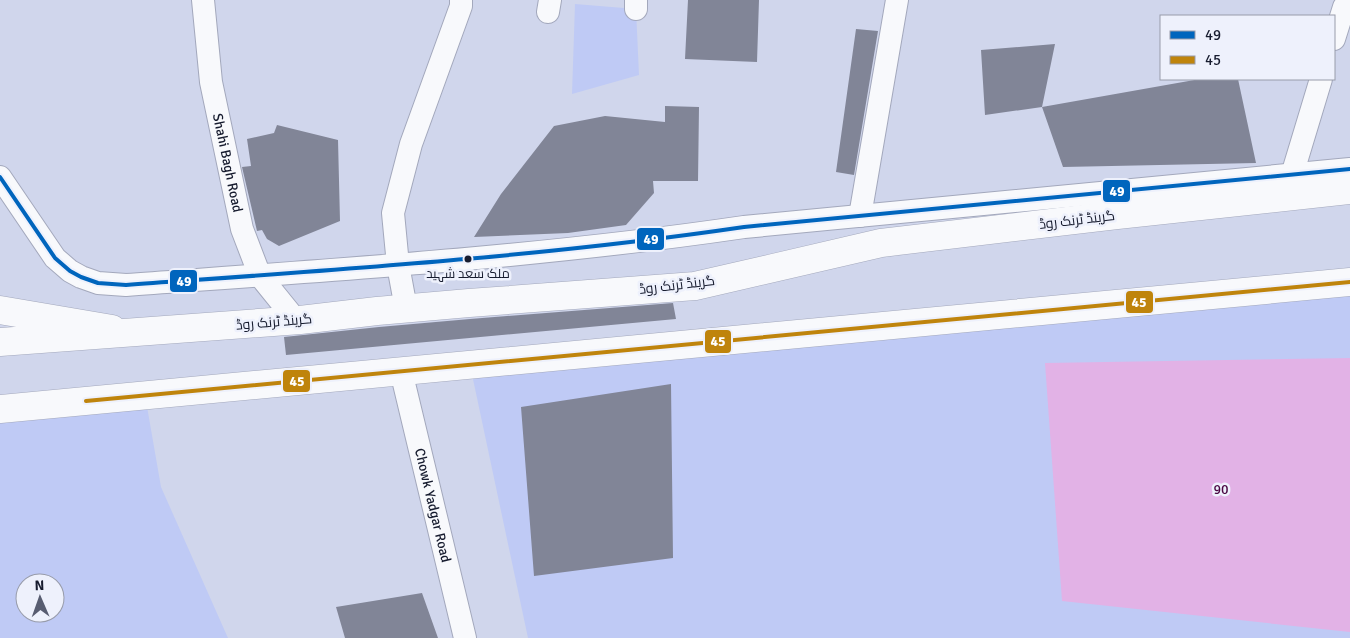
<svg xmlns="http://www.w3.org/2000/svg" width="1350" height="638" viewBox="0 0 1350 638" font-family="Signika,Cairo,sans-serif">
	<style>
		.built { fill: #bfcaf5; fill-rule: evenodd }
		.green { fill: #e2b2e6 }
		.building { fill: #818597 }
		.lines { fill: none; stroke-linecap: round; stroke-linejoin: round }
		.minor-casing { stroke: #a3a8bc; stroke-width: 24 }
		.major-casing { stroke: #a3a8bc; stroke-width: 29 }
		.highway-casing { stroke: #a3a8bc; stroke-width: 29 }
		.minor { stroke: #f8f9fc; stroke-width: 22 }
		.major { stroke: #f8f9fc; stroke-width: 28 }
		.highway { stroke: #f8f9fc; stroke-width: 28 }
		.bus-1-casing { stroke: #eef1fc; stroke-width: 8 }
		.bus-2-casing { stroke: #eef1fc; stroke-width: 8 }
		.bus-1 { stroke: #0065bd; stroke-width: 4 }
		.bus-2 { stroke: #bf840c; stroke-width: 4 }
		.bus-dot { fill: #171c2f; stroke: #eef1fc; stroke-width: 2 }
		.labels { text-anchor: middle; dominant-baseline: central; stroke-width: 5; stroke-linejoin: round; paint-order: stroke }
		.bus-label { font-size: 13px; fill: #171c2f; stroke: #eef1fc }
		.street-label { font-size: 14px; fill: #171c2f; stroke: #eef1fc }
		.park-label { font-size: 14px; fill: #4a0743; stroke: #eef1fc }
		.line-badge { stroke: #eef1fc; stroke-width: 2 }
		.badge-label { font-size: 14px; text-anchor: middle; font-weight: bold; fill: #fff }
	</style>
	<rect width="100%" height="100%" fill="#d0d6ec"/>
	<path class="built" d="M575,4l61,5 3,66 -67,19z
		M1350,282v356h-822l-58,-273z
		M145,395l16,92 67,151h-228v-234zM25,583h30v30h-30z"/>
	<path class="green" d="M1350,358v274l-288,-31 -17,-238z"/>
	<path class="building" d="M688,0h71l-2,62 -72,-3z
		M856,29l22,2 -24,144 -18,-3z
		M1055,44l-13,63 -57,8 -4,-65z
		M1200,79h38l18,84 -193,4 -21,-60z
		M665,106l34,1 -1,74h-45l1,12 -28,32 -58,8 -94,4 27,-43 53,-68 51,-10 60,6z
		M277,125l61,15 2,81 -61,25 -12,-7 -5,-9 -5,1 -15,-64 9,-1 -4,-27 27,-6z
		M673,303l3,16 -390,36 -2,-18 95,-10 91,-8z
		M671,384l2,174 -139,18 -13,-169z
		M422,593l16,45h-93l-9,-31z"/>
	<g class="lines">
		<defs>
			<g id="minor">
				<path id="s1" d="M203,0l8,82 31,147 18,47 30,37"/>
				<path d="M636,9v-9"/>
				<path d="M548,12l2,-12"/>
				<path d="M1334,39l10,-32"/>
				<path d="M1292,175l29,-96"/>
				<path d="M0,177l55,81 15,13 11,6 17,6 28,2c207,-15 414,-28 618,-58l606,-58"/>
				<path d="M860,216l37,-216"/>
				<path d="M405,303l-7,-38 -5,-52 18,-69 50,-138v-6"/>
				<path id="s2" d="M401,371l64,267"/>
			</g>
			<path id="major" d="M0,310l112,19"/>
			<path id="highway" d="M0,342l300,-22 77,-9 92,-8 226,-17 186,-43 236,-28 233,-25
				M0,409l1350,-127"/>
		</defs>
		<use href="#minor" class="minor-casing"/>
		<use href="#major" class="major-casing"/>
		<use href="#highway" class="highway-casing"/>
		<use href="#minor" class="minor"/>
		<use href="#major" class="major"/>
		<use href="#highway" class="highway"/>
		<defs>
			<path id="bus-1" d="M0,177l55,81 15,13 11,6 17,6 28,2c207,-15 414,-28 618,-58l606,-58"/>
			<path id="bus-2" d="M86,401l1264,-119"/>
		</defs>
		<use href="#bus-1" class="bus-1-casing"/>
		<use href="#bus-2" class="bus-2-casing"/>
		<use href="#bus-1" class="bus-1"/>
		<use href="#bus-2" class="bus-2"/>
	</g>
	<circle class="bus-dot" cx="468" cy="259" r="4.5"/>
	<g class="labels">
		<g class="bus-label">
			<text x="468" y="274">ملک سعد شہید</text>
		</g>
		<g class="street-label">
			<text stroke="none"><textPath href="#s1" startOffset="165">Shahi Bagh Road</textPath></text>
			<text transform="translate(1077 220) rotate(-7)">گرینڈ ٹرنک روڈ</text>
			<text transform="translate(677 285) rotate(-7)">گرینڈ ٹرنک روڈ</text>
			<text transform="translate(274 322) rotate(-5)">گرینڈ ٹرنک روڈ</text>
			<text stroke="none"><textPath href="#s2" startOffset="138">Chowk Yadgar Road</textPath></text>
		</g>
		<g class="park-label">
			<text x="1221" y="489">90</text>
		</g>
	</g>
	<g class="line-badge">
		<rect x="1102" y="179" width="29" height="24" rx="5" fill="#0065bd"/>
		<rect x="636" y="227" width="29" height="24" rx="5" fill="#0065bd"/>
		<rect x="169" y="269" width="29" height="24" rx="5" fill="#0065bd"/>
		<rect x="1125" y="290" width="29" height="24" rx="5" fill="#bf840c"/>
		<rect x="704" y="329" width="28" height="25" rx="5" fill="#bf840c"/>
		<rect x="282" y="369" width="29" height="24" rx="5" fill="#bf840c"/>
	</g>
	<g class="badge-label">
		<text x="1117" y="196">49</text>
		<text x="651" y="244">49</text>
		<text x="184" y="286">49</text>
		<text x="1139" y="307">45</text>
		<text x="718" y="346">45</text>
		<text x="297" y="386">45</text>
	</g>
	<rect x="1160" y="15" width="175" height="65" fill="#eef1fc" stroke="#989caa"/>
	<rect x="1170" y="31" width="25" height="8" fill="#0065bd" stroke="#989caa"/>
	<text x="1205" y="40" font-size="15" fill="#171c2f">49</text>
	<rect x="1170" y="56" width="25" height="8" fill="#bf840c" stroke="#989caa"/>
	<text x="1205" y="65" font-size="15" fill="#171c2f">45</text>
	<g transform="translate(40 598) rotate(358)"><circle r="24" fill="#eef1fc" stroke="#989caa"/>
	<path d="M0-4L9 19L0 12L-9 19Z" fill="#585d71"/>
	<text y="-8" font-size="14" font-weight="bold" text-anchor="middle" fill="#171c2f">N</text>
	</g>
</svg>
